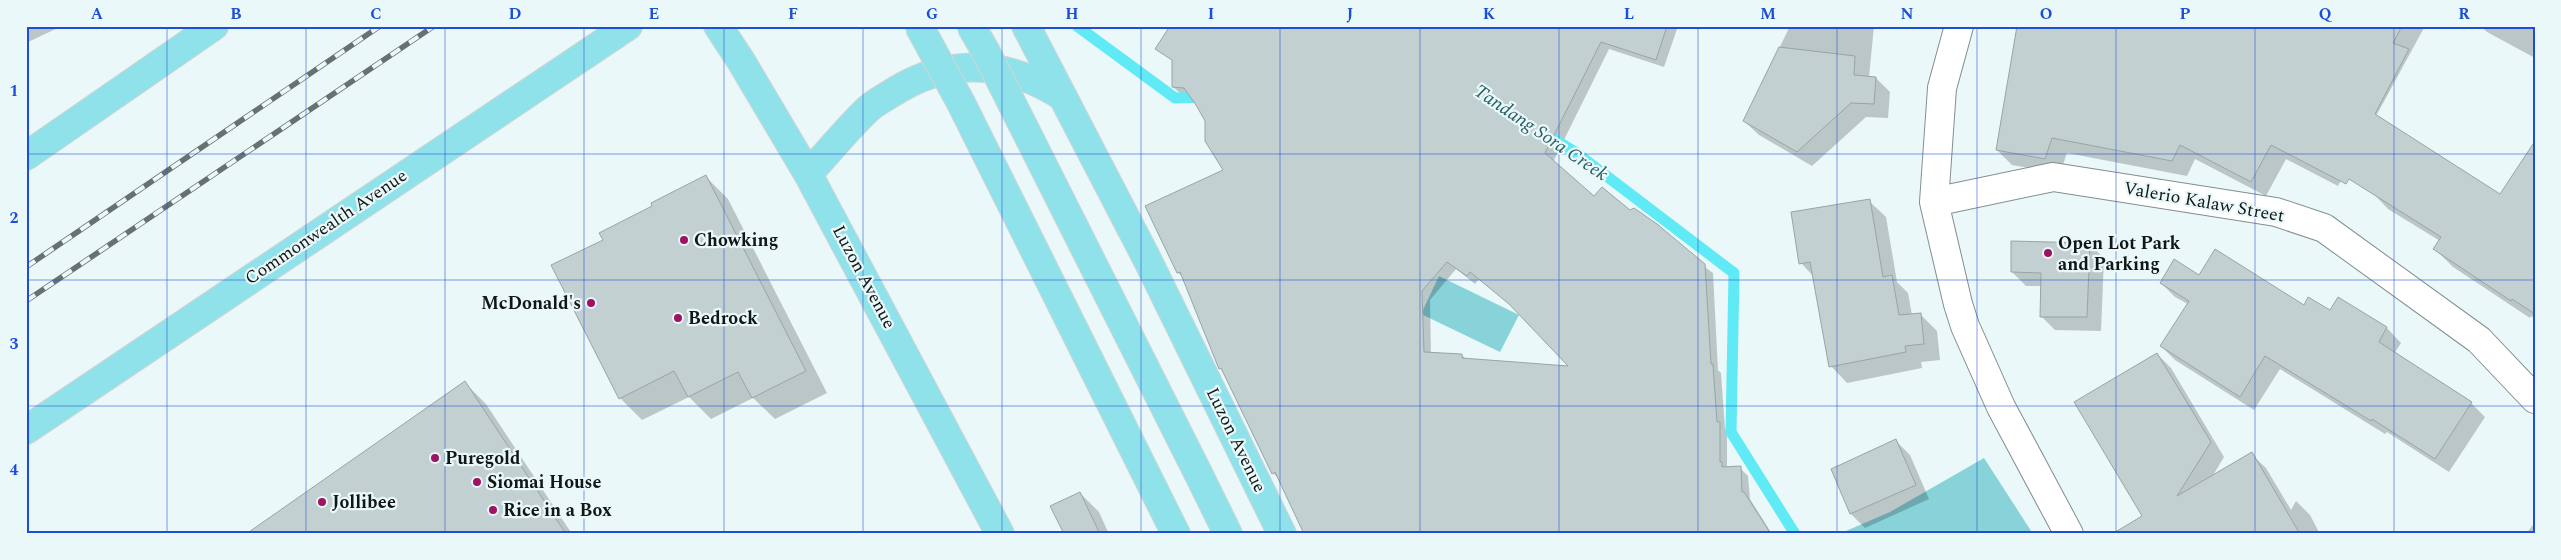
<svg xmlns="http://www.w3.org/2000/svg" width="2561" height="560" viewBox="0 0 2561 560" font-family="Spectral,serif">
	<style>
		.green { fill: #88d3d9 }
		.shadow { fill: #0003; fill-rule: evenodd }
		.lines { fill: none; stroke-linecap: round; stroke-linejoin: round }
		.stream { stroke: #60eaf5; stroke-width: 11 }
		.building { fill: #c2d0d1; stroke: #98a5a6; fill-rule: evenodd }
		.minor-casing { stroke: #828f90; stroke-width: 30 }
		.major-casing { stroke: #d4d5d5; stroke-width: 30 }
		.minor { stroke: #fff; stroke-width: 28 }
		.major { stroke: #8fe2e9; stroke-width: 28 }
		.rail-casing { stroke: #687172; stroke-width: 5.5 }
		.rail { stroke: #eaf8f9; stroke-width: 4; stroke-dasharray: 11; stroke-linecap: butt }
		.major-bridge-casing { stroke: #d4d5d5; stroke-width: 30; stroke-linecap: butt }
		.major-bridge { stroke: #8fe2e9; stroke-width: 28 }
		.grid { fill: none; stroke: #1d4ed8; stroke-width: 1; stroke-opacity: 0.55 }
		.poi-dot { fill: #9d1463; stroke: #eaf8f9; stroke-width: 2 }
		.labels { text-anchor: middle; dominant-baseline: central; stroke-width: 4.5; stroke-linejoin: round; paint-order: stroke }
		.street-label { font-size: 18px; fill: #111617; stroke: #eaf8f9 }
		.poi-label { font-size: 18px; font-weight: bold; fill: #111617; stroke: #eaf8f9; text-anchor: start }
		.water-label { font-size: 19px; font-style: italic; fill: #276065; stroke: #eaf8f9 }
		.neatline { fill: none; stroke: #1d4ed8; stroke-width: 2 }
		.grid-label { font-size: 16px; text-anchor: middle; font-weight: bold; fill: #1d4ed8 }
	</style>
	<rect width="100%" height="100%" fill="#eaf8f9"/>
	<path class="green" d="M1439,276l80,39 -19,37 -79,-38z
		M1984,458l49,76h-194l51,-22z"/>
	<path class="shadow" d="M26,26h36l-36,17z
		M1186,26h492l-14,41 -55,-18 -56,113 41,36 36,14 83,61 5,97 3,3 4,56 2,2v37h13l8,8 2,23 22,35h-466l-25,-53 -8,-8 -48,-99 -5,-6 -36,-90 -6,-5 -31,-67 78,-36 -19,-49 -15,-26h-9l-9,-8zM1456,269l19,15 4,-5 38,31 54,57 -104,-7 -5,-5 -31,-1 -1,-54z
		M1790,26h84l-5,51 7,1 14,14 -2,26 -22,-1 -54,49 -53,-31 -15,-14z
		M2018,26h407l-87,160 -52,-27 -20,37 -71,-37 -8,17 -120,-23 -7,20 -48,-8 -15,-15z
		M2481,26h54v32l-48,-26z
		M2535,158v161l-4,-3 -1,2 -77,-51 -18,-18 5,-8 -52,-32 -18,-19 131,6z
		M706,177l22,22 99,194 -52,26 -22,-21 -42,21 -22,-22 -47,23 -22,-22 -16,-158z
		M1869,201l17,16 11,65 11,11 4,22h9l16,16 3,29 -19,2 1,6 -75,15 -16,-17 -17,-89 -13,-14z
		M2089,244l15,14 -3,73 -46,-1 -14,-14 1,-30h-16l-14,-14z
		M2199,277l131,35 8,-13 49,29 14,15 -7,11 77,49 14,14 -36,55 -62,-40 -2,2 -105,-65 -26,41 -79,-50 -14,-14 27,-42 -13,-7 -14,-14z
		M2157,354l14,14 53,89 -12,20 39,-23 15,14 25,42 5,-9 14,14 10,19h-180l4,-18z
		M465,383l21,21 86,130h-324z
		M1896,441l14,14 19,44 -64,29 -14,-14z
		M1080,493l19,19 10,22h-44z
		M2535,522v12h-9z"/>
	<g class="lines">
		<path class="stream" d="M1077,26l98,72 30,-1
			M1539,130l36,22 159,121 -3,159 64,102"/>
	</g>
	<path class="building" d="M1170,26h497l-11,34 -55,-18 -56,111 49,43 8,-9 28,23 4,-2 23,16 48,40 6,100h2l4,58h3v40h2v5l19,-1 1,26h2l27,42h-467l-29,-62 -3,2 -51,-106 -2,1 -39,-97 -3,1 -32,-67 78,-36 -18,-29v-20l-9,-16 -12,-17 -12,-1v-27l-17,-11zM1447,262l20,14 3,-4 39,32 59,62 -106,-8v-4l-38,-2 -2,-61z
		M2017,26h385l-9,17 16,6 -34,65 125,80 35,-53v173l-23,-15 -1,2 -78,-52 8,-12 -92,-58 -3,5 -75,-39 -20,37 -71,-37 -8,16 -120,-23 -7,21 -49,-9z
		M1779,47l76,9 -1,19 22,2 -2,27 -23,-1 -54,49 -54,-31z
		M706,175l100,196 -54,27 -14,-26 -50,25 -14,-26 -55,28 -68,-134 52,-25 -4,-7 53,-27 -1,-3z
		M1870,199l13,78 9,-2 7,40 22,-2 3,31 -19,2 1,6 -77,15 -19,-105 -11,2 -8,-52z
		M2011,241l79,2 -3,74h-47l1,-44 -30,-1z
		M2215,249l89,56 4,-8 22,13 8,-13 49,30 -8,15 93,60 -37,57 -63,-40 -1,2 -106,-65 -25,41 -80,-51 29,-45 -29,-18 14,-24 25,16z
		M2157,353l54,89 -34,54 75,-44 48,82h-188l30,-18 -68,-114z
		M465,381l101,153h-320z
		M1896,439l20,46 -66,29 -19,-45z
		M1080,492l20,42h-36l-14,-28z"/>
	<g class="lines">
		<defs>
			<path id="minor" d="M1959,26l-17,62 -8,114 24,102 7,22 36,81 68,127
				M1934,202l119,-25 223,35 48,16 155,112 56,59"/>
			<path id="major" d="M718,26l23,35 67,113 192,360
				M1026,26l121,233 135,275
				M26,156l188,-130
				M808,174c20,-21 38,-44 59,-64 7,-7 17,-12 25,-17 57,-37 115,-32 170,3
				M26,430l602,-404
				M1198,473l30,61
				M1155,492l21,42"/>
		</defs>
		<use href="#minor" class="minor-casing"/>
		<use href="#major" class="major-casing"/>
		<use href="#minor" class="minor"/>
		<use href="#major" class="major"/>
		<defs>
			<path id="rail" d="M26,267l354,-241
				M26,301l408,-275"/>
		</defs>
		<use href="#rail" class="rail-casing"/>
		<use href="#rail" class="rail"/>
		<defs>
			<path id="major-bridge" d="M919,26l42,77 194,389
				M971,26l15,26 212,421"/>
		</defs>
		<use href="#major-bridge" class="major-bridge-casing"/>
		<use href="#major-bridge" class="major-bridge"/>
	</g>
	<path class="grid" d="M167,26v508M306,26v508M445,26v508M584,26v508M724,26v508M863,26v508M1002,26v508M1141,26v508M1280,26v508M1420,26v508M1559,26v508M1698,26v508M1837,26v508M1977,26v508M2116,26v508M2255,26v508M2394,26v508M26,154h2509M26,280h2509M26,406h2509"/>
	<g class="poi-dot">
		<circle cx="684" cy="240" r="5"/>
		<circle cx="2048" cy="253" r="5"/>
		<circle cx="591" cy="303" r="5"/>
		<circle cx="678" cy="318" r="5"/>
		<circle cx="435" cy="458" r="5"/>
		<circle cx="477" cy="482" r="5"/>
		<circle cx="322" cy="502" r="5"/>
		<circle cx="493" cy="510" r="5"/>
	</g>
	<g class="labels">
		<g class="street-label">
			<text transform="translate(2204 202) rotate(10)">Valerio Kalaw Street</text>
			<text transform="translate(326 227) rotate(-34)">Commonwealth Avenue</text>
			<text transform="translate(864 277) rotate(62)">Luzon Avenue</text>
			<text transform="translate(1236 440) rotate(64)">Luzon Avenue</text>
		</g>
		<g class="poi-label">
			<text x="694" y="240">Chowking</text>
			<text x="2058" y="243">Open Lot Park<tspan x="2058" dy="21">and Parking</tspan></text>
			<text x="581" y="303" text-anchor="end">McDonald's</text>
			<text x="688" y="318">Bedrock</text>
			<text x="445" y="458">Puregold</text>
			<text x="487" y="482">Siomai House</text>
			<text x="332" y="502">Jollibee</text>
			<text x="503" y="510">Rice in a Box</text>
		</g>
		<g class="water-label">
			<text transform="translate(1541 133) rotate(34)">Tandang Sora Creek</text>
		</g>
	</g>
	<rect width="2561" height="560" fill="none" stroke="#eaf8f9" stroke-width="55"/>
	<rect x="28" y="28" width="2506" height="504" class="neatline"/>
	<g class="grid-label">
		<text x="97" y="19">A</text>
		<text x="236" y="19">B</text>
		<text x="376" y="19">C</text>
		<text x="515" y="19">D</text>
		<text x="654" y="19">E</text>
		<text x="793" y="19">F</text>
		<text x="932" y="19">G</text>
		<text x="1072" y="19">H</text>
		<text x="1211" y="19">I</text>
		<text x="1350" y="19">J</text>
		<text x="1489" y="19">K</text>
		<text x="1629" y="19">L</text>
		<text x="1768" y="19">M</text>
		<text x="1907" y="19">N</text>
		<text x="2046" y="19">O</text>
		<text x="2185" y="19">P</text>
		<text x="2325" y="19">Q</text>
		<text x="2464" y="19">R</text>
		<text x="14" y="96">1</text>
		<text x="14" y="223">2</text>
		<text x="14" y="349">3</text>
		<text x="14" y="475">4</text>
	</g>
</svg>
